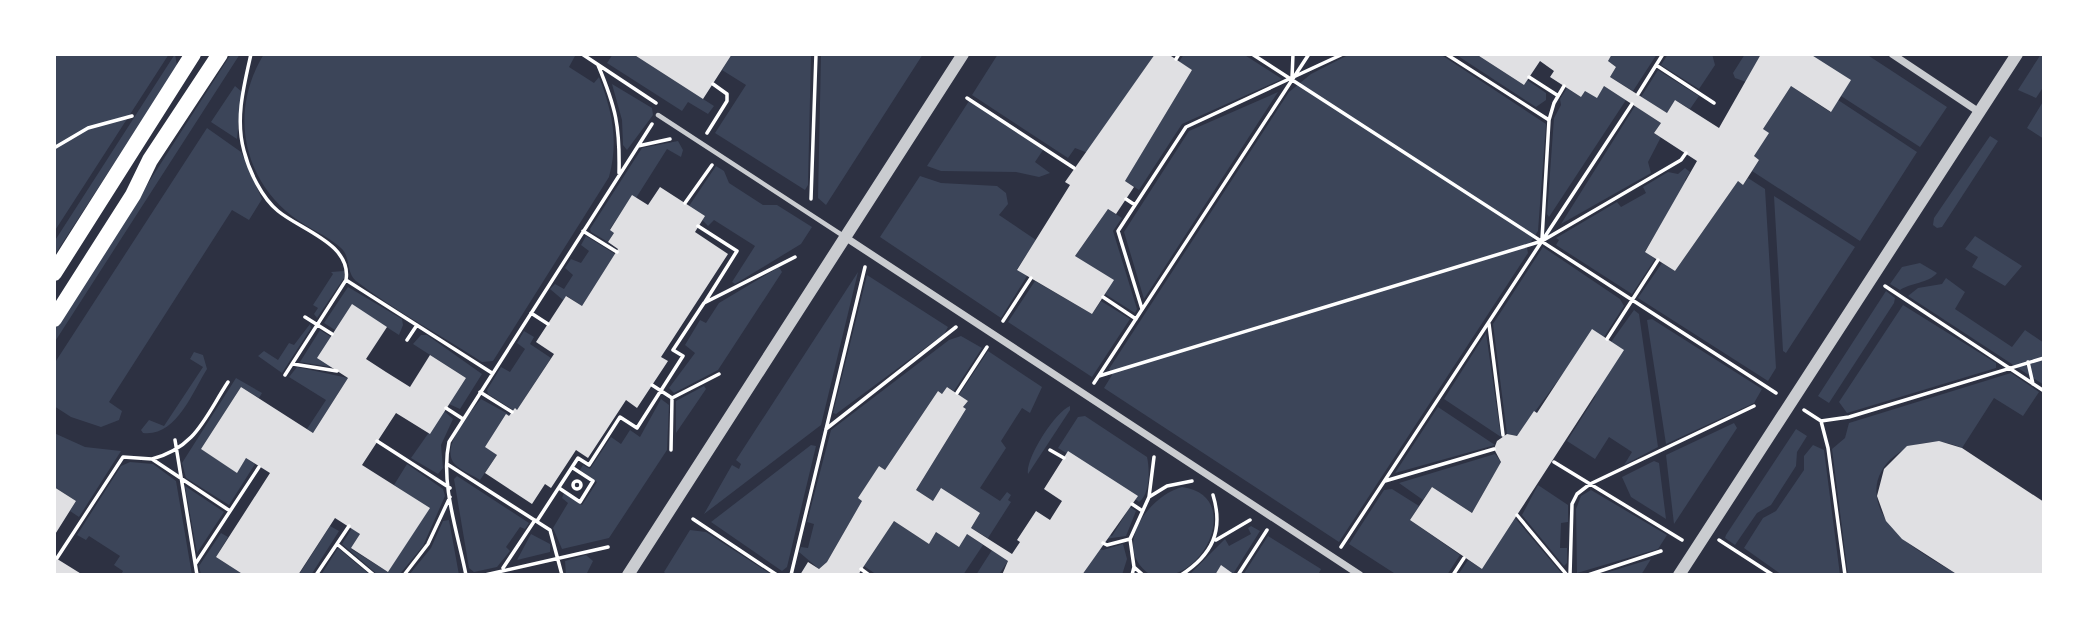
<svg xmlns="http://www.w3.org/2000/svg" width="2098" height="629" viewBox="0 0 2098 629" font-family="Cabin,sans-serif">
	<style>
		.green { fill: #3c4559 }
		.building { fill: #e0e0e3 }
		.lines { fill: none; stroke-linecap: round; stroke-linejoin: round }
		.path { stroke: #fff; stroke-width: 3.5 }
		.service { stroke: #caccd0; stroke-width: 4.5 }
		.minor { stroke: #caccd0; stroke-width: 7 }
		.tertiary { stroke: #caccd0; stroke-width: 12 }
		.trunk { stroke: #fff; stroke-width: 16 }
	</style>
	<rect width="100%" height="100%" fill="#2d3142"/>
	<path class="green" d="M54,54h115l-115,178z
		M175,54l2,12 -123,190v-14z
		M231,54h9l-186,289v-13z
		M264,54h307l4,2 -6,11 25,16 5,-6c13,34 20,63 10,100l-116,184 -11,1c-41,-27 -87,-51 -126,-81 -10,-8 -5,-24 -15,-33 -14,-13 -34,-20 -49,-32 -51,-40 -62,-107 -28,-162z
		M613,54h20l81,52 -6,8 -20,-12 -6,9 -75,-48z
		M732,54h79l-3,131 -3,5 -90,-57 31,-48 -24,-15z
		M821,54h102l-97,151 -8,-7z
		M998,54h157l-67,99 -13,-5 -7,10 -96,-63z
		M1184,54h59l39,25 -100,45 -43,66 -14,-9 67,-111 -13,-8z
		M1350,54h90l106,70 -8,107 -11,17 1,5 -189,289 -235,-154 8,-13 -3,-6 180,-277 22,-18z
		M1455,54h21l48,31 3,-5 19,13v7l-10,7z
		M1612,54h45l-24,37 -23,-14 6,-10 -8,-6z
		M1668,54h44l3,11 -16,24 -38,-24z
		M1745,54h16l-15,28 -11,-4 -2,-5z
		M1866,54l81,53 -27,40 -79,-51 -30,-41z
		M2041,54h3v32l-8,12 -18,-8z
		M1658,70l41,26 -9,13 -15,-9 -8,13 -26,-16z
		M612,84l40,24 1,7 -26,35 -4,-5 -1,-25z
		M235,86l7,6 -5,47 -26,-17z
		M1604,86l22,14 -77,117 -2,-3 7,-96 7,-13 -1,-6 7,-11 14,9 4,-6 11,6z
		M1791,86l39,26 8,-12 79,52 -57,89 -108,-70 7,-11 -5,-4 14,-23 -5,-4z
		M1278,92l-134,207 -20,-67 65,-101z
		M2044,100v39l-17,-11z
		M969,101l74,49 -8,12 15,11 -11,4 -23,-5 -75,-1 -14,-5z
		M1635,106l26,17 -7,10 7,4 -13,25 3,11 -90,51z
		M207,128l34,24 21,47 -13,21 -17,-10 -123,192 13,9 -3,9 -18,7 -30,-10 -17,-11v-42z
		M1990,136l8,5 -56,86 -5,1 -4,-3 1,-7z
		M678,141l5,9 -2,7 -14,-8 -31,49 -4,-2 -22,33 4,4 -6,9 -17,-10 -1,-3 52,-81z
		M716,166l8,5 5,12 34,22h14l35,22 -11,17 -66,40 -3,-2 23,-36 -41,-26 -6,6 -19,-20z
		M1685,168l5,4 -5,8 2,2 -42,69 10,8 -23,35 -76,-49 3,-5 -3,-2 61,-36 4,5 25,-14 -3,-6 25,-15 10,2z
		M920,176l21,7 56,3 9,7 2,11 -9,11 37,25 -19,29 10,7 -26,42 -121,-81z
		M1748,178l17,11 11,179 -8,13 -130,-83 24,-35 13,8 63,-90 5,4z
		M1774,196l81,51 -69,106 -3,-2z
		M1108,209l14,9 -9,13 24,78 -2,4 -30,-19 8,-14 -38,-24z
		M586,236l29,18 -33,52 -15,-10 -4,4 -13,-11 5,-5 9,5 9,-14 -8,-7 6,-9 10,4 8,-12 -8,-6z
		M1975,236l47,30 -17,20 -33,-19 6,-10 -13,-8z
		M1543,247l77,52 4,7 -20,31 -42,38 -45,61 -10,-2 -14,-110z
		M1920,263l17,10c-8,10 -27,10 -37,17l-10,-6 12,-17z
		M779,267l3,5 -64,98 -44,23 -5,-5 26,-35 -10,-8 15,-25 6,3 13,-20z
		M344,271v7l-27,40 -3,-4 4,-6 -5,-3 20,-31 -2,-2z
		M858,272l-37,153 -117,89 28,-49 7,4 2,-5 -5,-4z
		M867,275l81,52 -4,7 -108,80 -3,-1z
		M1946,278l19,14 -10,17 57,38 13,-17 19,13v42l-136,-89 10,-8 24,-4z
		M1035,281l57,33 9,-13 29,18 -38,58 -84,-55z
		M348,287l54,32 1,6 -4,10 -47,-30 -17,25 -11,-7z
		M1886,291l9,7 -1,5 -65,100 -11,-7z
		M1903,305l93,58v5l-149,45 -8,-11z
		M1634,310l5,4 19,133 -34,18 8,-13 -23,-15 -14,22 -28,-18 28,-44 16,-55z
		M1652,319l110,70 -8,14 -88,41 -19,-124z
		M310,324l1,4 -29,45 -24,-17 6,-5 14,9 11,-17 5,2z
		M320,330l11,7v30l-31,-5z
		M524,331l10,6 -4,7 21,14 -34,52h-4l-25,-16 -1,-4 14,-23 9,5 15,-23 -8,-6z
		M1486,333l15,104 -57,-38z
		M421,335h6l55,39 -22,35 -11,-5 17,-26 -53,-34z
		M961,336l21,12 -28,43 -7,-4 -5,7 -4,-3 -53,79 -6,-4 -21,32 4,3 -35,61 -8,7 -20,-17 2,-5 7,1 6,-24 -7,-2 24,-92 118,-90z
		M988,351l54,36 -12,26 -8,-5 -21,33 5,7 -26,40 20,13 7,-9 4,3 -3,5 3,2 -23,36 -17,-10 9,-15 -47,-12 -17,-11 50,-81 -3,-2 5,-6 -9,-6z
		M194,352l9,3 4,14c-15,24 -31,68 -64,64l-2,-3 8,-10 15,6 39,-59 -13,-8z
		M297,367l51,11 -35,55 -6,-4 19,-29 -37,-23z
		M2011,373l28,19 -16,24 -29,-18 -32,50c-41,-21 -105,15 -80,65 15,29 49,45 76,62h-110l-16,-126 13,-11 4,-15z
		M236,378l26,15 -3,5 -18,-11 -40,62 36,23 9,-14 9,6 -26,41 -43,-27 -4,-15z
		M704,386l2,3 -30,44v-32z
		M481,399l29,16 -25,32 12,8 -17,25c-7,-5 -24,-11 -28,-20 -8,-17 18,-48 29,-61z
		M661,399l8,6 -2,45 -58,88 -47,11 -9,-21 15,-25 -6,-5 2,-5 18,12 15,-23 -17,-12 3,-5 7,4 21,-32 10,7 9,-14 10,7z
		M1070,406v4l-42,64c-3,-15 27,-62 42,-68z
		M1438,407l57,38 -100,28z
		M444,411l9,8 -12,26 2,23 -5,6 -27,-16z
		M1085,416l62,41c3,13 3,37 -8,45l-4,-3 2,-3 -79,-48 20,-31z
		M1734,423l3,5 -63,96 -8,-69z
		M1796,429l11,7 -10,16 -1,14 -25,39 -14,8 -22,32 -10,-7 1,-3z
		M54,433l31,14 36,4 -42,66 -9,-6 6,-10 -22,-14z
		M811,445l5,1 -29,121 -5,4 -71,-49z
		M1813,445l11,5 16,125h-58l-38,-27 19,-30 13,-7 28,-41v-14z
		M1495,454l6,8 -29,51 -40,-26 -9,13 -24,-17z
		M1654,461l5,2 7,56 -35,-22 -9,-20z
		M130,462l23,2 23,17 16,94h-71l2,-4 -9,-6 6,-9 -31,-20 -3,4 -9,-5 44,-69z
		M407,464l36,25 2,7 -22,50 -24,29h-21l-36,-31 10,-16 8,6 -9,15 37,23 41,-64 -35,-23z
		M457,476l72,47 -4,6 -5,-2 -14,20 4,4 -13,16 -23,5 -5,-4 -15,-89z
		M1538,485l30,20v17l-7,1 -1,25h7v15l-3,3 -42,-51z
		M185,486l39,26 -27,41z
		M1182,487c54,7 31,75 -8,87 -7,2 -16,1 -23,1 -41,-26 -3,-79 31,-88z
		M1392,489l27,17 -9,14 50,35 -13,20h-50l-48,-31 35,-54z
		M1591,490l76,45 -9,14 -81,24 -1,-64 5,-13z
		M1130,507l6,4 -10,25 -21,3 3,-5 4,2z
		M1515,518l48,57h-105l10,-15 14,9z
		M449,520l10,55h-50l22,-27 12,-27z
		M894,521l35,23 7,-12 22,14 9,-12 16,11 -20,30h-86l-13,-9z
		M330,526l9,5 -28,44 -11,-2z
		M1251,526l9,5 -27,43 -12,-8 -6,9h-26l36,-36 4,7 22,-12 -3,-6z
		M690,530l16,2 66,43h-105l-3,-3z
		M221,533l7,4 -12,20 28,18h-43l-2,-9z
		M531,534l19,10v8l-33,8z
		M1268,536l53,33 -3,6h-75z
		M1123,544l4,15 -5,16 -39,-1 16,-25 4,1z
		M338,548l32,27h-49z
		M992,550l16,11 -8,12 2,2h-26z
		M586,555l7,6 -7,14h-20l-1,-14z
		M1651,559l-10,16h-42z"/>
	<path class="building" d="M633,54h99l-29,45z
		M1155,54h13l24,16 -67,111 9,6 -18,27 -8,-5 -33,47 39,24 -22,34 -75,-44 53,-85 -5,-3z
		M1476,54h136l-4,7 8,6 -6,10 57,36 8,-13 44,28 42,-74h49l41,26 -20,32 -40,-26 -28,43 6,4 -15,23 5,4 -7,11 -9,14 -5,-4 -63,90 -30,-19 52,-91 -43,-28 7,-10 -57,-37 -7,12 -12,-7 -4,6 -31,-20 4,-6 -14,-10 -16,24z
		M660,187l45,29 -10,16 33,22 -67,103 7,4 -31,47 -11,-8 -38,58 -12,-8 -25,38 -6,-4 -13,20 -47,-31 12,-18 -12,-8 21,-33 3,2 6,-8 2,2 37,-56 -18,-12 30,-46 16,10 36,-57 -10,-7 6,-9 -4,-3 22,-35 16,10z
		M352,304l35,23 -21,32 20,13 24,15 20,-32 36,23 -36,56 -34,-21 -34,52 68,43 -42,64 -37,-24 9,-14 -25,-16 -37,57h-54l-28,-18 54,-84 -24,-15 -9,15 -36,-24 40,-62 72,46 35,-55 -31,-20z
		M1592,329l32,21 -142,219 -72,-49 22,-33 40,26 29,-51 -7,-13 3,-8 10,-7 10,2 17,-25 3,2z
		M947,387l21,14 -5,6 3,2 -50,81 17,11 8,-13 39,25 -9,15 41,26 8,-12 -3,-2 19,-29 14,9 12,-19 -18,-12 24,-38 70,45 -56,79h-80l6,-14 -41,-27 -8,13 -23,-15 -7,12 -35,-23 -36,54h-58l8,-13 11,7 8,-7 35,-61 -4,-3 21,-32 6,4 53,-79 4,3z
		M1939,441l23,7 82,54v73h-86l-56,-36 -16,-18 -9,-25 7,-27 23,-23z
		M54,487l22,14 -22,35z
		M54,557l29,18h-29z
		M1221,565l14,10h-20z"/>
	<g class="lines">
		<path class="path" d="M251,54c-7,31 -16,65 -7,97 5,20 18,47 34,60 23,19 74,33 68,69l-61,95
			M582,54l74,49
			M1252,54l524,339
			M1446,54l103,66 -7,119
			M1176,59l3,-5
			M598,65c18,43 22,61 21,108
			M1656,65l58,38
			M1529,77l28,18
			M1292,78l1,-24
			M1638,94l25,-40
			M967,98l107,70
			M1549,120l5,-17 10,-17
			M707,133l20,-32v-7l-14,-10
			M638,146l14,-22
			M54,148l34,-20 44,-12
			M811,199l5,-145
			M1126,199l9,6
			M685,203l27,-38
			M698,226l39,25 -32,51
			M583,231l34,21
			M346,280l146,93
			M1885,286l159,105
			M1103,297l33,22
			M1142,309l-24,-78 68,-104 157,-73
			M531,313l17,11
			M305,317l27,17
			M1003,321l28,-43
			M1489,324l14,111
			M1607,339l51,-79
			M407,340l10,-15
			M2028,362l5,22
			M293,364l44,7
			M1099,376l443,-135 139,-81 5,-7
			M1094,383l215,-329
			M652,385l20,13 -1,52
			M480,392l32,20
			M957,393l30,-46
			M672,398l47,-24
			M446,408l17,11
			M1804,410l17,11
			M826,429l130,-102
			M175,440l22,135
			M377,441l73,47
			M1050,450l14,8
			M152,459c44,-12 52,-40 76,-77
			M1554,462l128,78
			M447,464l103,66 12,45
			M573 485a4 4 0 1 1 8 0a4 4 0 1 1-8 0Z
			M1385,481l109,-32
			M559,488l21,14 13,-21 -20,-13
			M1149,497l18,-11 25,-5
			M1132,504l9,6
			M1517,515l50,60
			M693,519l84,56
			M537,521l41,-63 11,7 31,-48 17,11 46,-72 -10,-6 31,-47 91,-46
			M1216,540l34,-20
			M1719,540l54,35
			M1103,543l4,2 23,-6
			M337,544l37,31
			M1341,547l291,-443
			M57,558l66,-101 29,2 78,52
			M196,563l63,-96
			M1134,567l9,8
			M503,568l32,-48
			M861,569l8,6
			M316,575l33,-49
			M404,575l24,-31 22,-47
			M466,575c-8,-41 -26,-92 -17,-133l189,-296 32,-7
			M485,575l123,-28
			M791,575l74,-308
			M1132,575l2,-8 -4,-28 19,-42 5,-40
			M1181,575c31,-20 43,-44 32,-80
			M1238,575l29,-45
			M1453,575l11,-17
			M1570,575l2,-71 5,-10 13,-10 164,-78
			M1588,575l73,-24
			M1845,575l-17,-127 -7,-27 28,-4 195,-59"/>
		<path class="service" d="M658,115l187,122"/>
		<path class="minor" d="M1892,54l87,58
			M845,237l515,338"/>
		<path class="tertiary" d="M628,575l335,-521
			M1679,575l338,-521"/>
		<path class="trunk" d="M54,273l139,-219
			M54,319l79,-124 17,-35 70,-106"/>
	</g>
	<rect width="2098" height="629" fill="none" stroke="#ffffff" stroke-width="112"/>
</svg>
